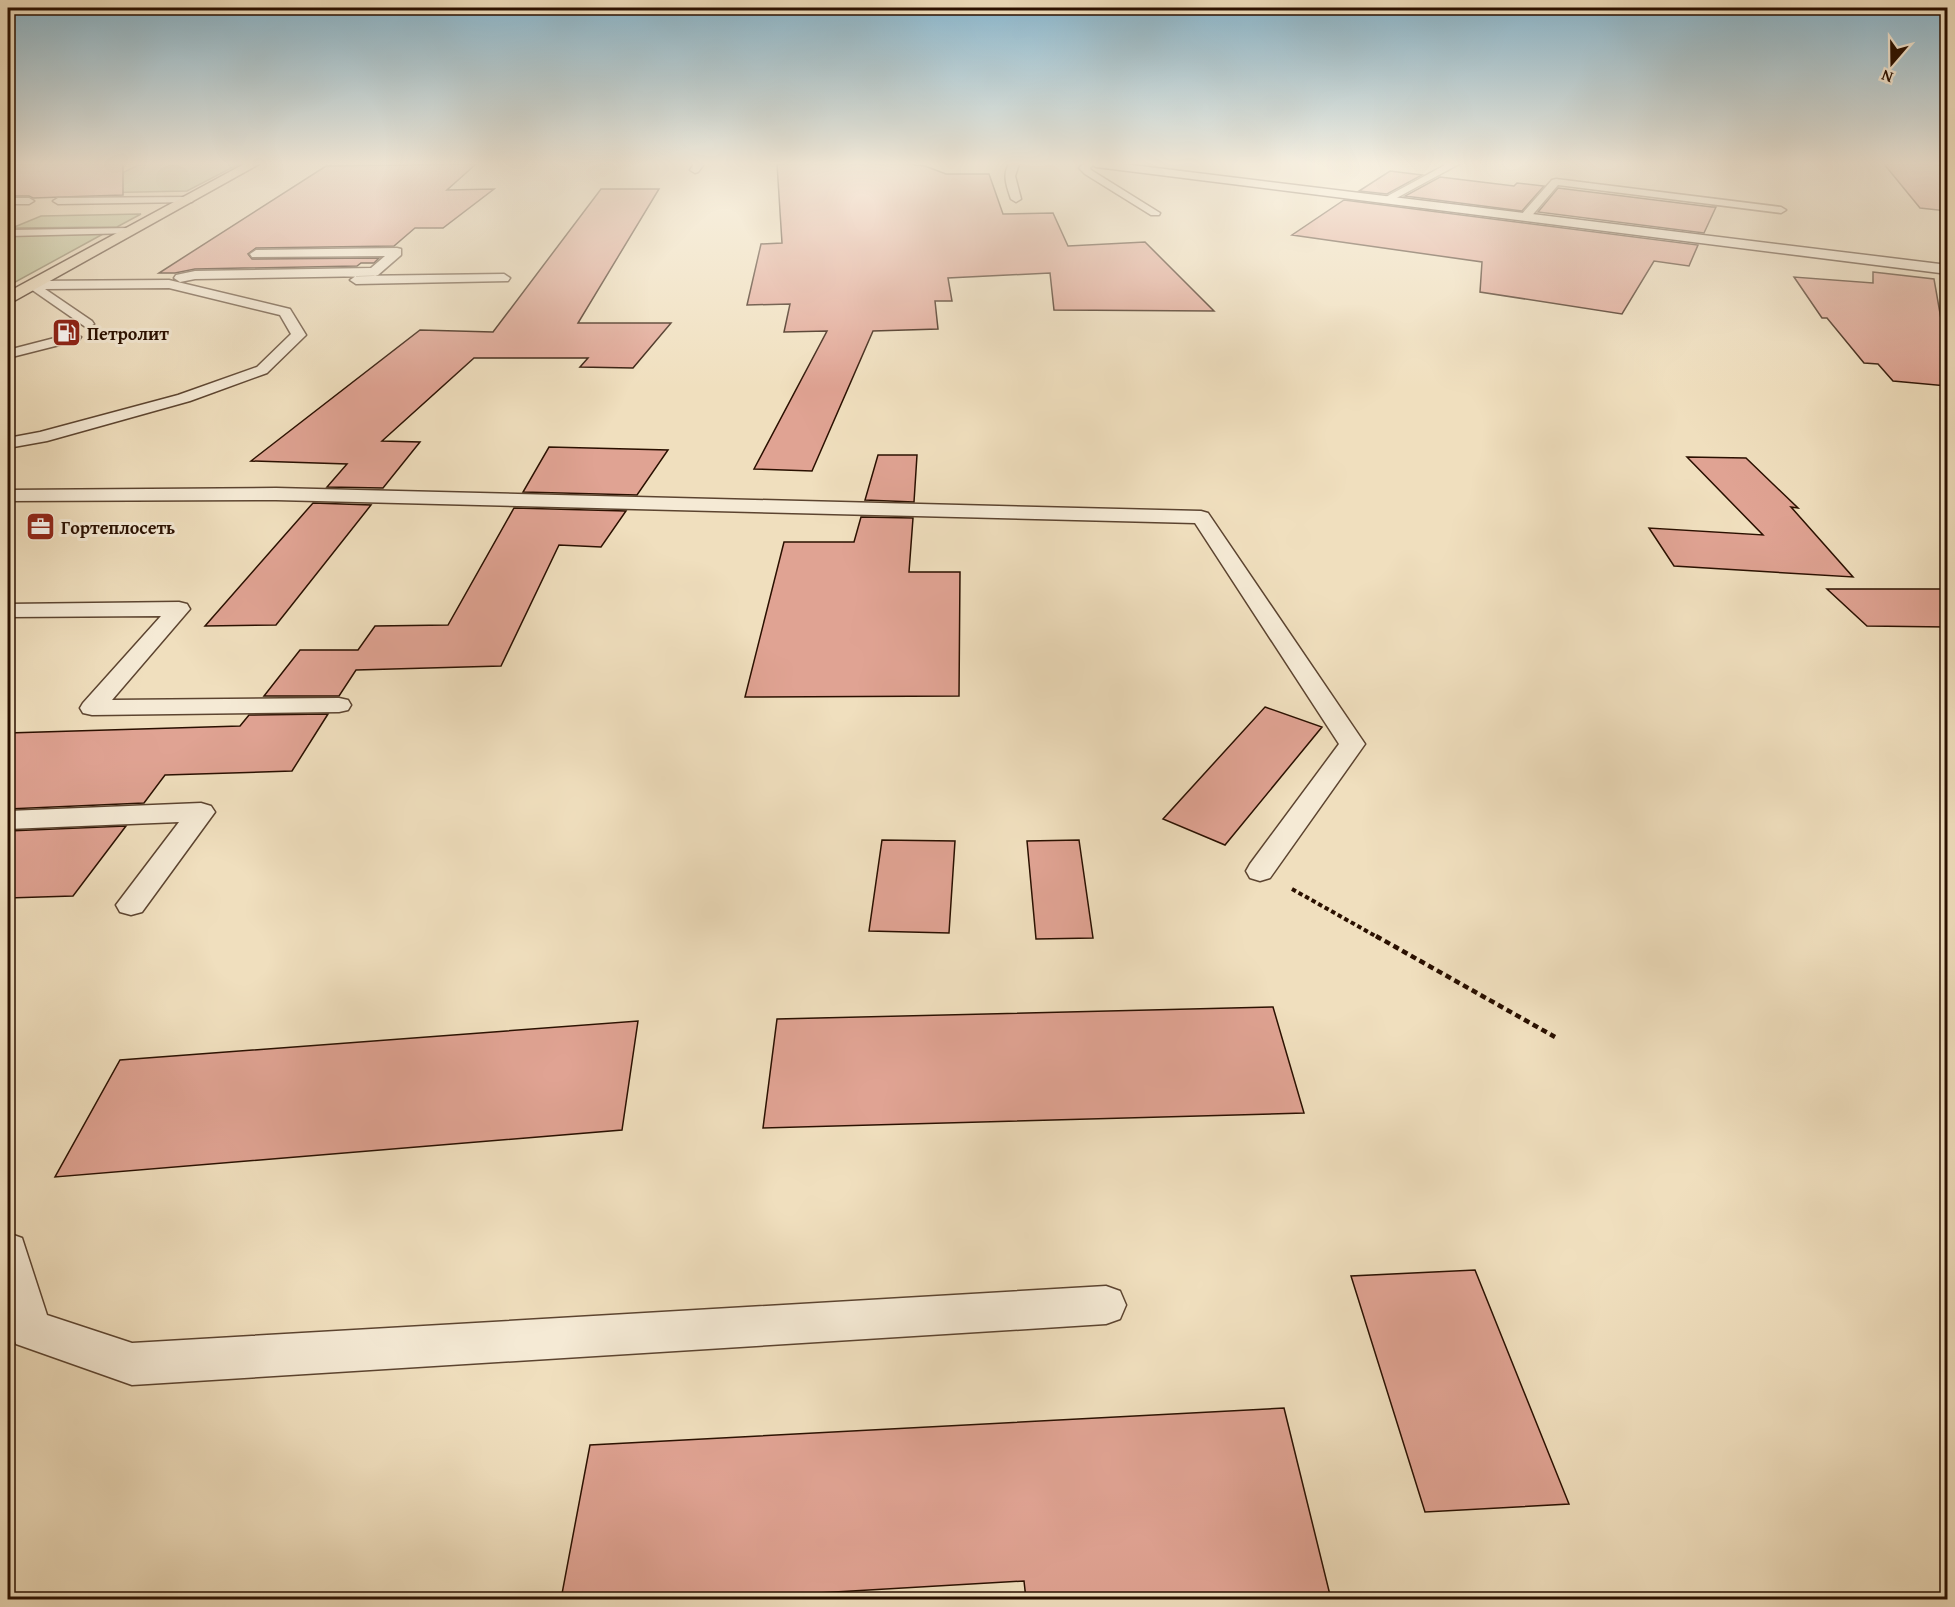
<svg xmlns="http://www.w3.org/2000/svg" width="1955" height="1607" viewBox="0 0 1955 1607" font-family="'Gentium Book Plus',serif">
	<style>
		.green { fill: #b8c292; stroke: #716949; stroke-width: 1.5 }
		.building { fill: #e0a393; stroke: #2a1000; stroke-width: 1.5 }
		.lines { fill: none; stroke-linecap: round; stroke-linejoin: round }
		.lane-casing { stroke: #5c4430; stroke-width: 3 }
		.secondary-casing { stroke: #2a1000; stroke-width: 3 }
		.primary-casing { stroke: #2a1000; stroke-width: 3 }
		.path-far1 { stroke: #2a1000; stroke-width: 4; stroke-dasharray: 4.5 3; stroke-linecap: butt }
		.path { stroke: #2a1000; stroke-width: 4.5; stroke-dasharray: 6 4; stroke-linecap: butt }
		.lane { fill: #f5ead5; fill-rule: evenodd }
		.secondary { fill: #f5ead5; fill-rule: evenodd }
		.primary { fill: #f0dfbe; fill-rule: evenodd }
		.labels { text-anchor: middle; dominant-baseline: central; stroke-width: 6; stroke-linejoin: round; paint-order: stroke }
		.far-poi-label { font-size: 18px; font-weight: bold; fill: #2a1000; stroke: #f5ead5; text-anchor: start }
	</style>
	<rect width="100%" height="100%" fill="#f0dfbe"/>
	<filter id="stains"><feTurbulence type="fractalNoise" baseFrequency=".00333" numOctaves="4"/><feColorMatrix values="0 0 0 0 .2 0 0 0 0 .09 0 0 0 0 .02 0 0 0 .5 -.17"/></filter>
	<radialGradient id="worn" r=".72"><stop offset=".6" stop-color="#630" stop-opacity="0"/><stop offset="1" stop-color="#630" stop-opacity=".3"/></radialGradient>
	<path class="green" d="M141,164h98l-52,27 -96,2 7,-9z
		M141,214l-24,13 -105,1 29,-12z
		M103,234l-95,52v-51z"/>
	<path class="building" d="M8,164h115v31l-90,3 -4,-2h-21z
		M476,164l-29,26 47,-1 -51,39h-28l-21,18 -138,2 -8,6 4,5 127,-1 -5,5h-13l-4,3 -162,3 -20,4h-16l167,-107z
		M777,164h130l18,2 21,8h43l14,40 50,-1 15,33 77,-4 69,69 -160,-1 -4,-37 -102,5 4,23h-17l3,28 -65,2 -61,140 -58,-2 73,-138 -43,1 6,-28 -43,1 14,-61 21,-1z
		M1884,164h63v47l-27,-3z
		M1390,171l32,4 -35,19 -28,-3z
		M1440,177l74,9 3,-3 27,3 -22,25 -117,-15z
		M1558,188l154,19h4l-12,26 -166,-21z
		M601,189h58l-81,134h93l-38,45 -53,-1 8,-9h-114l-92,83 38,1 -37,46 -56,-1 20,-23 -96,-3 169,-131 73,2z
		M1344,200l354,45 -9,21 -35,-5 -32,53 -142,-22 2,-30 -190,-27z
		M1873,272l61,7 10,57h3v50l-54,-5 -15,-17 -14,-1 -37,-45h-5l-28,-41 79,6z
		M549,447l119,3 -31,45 -114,-3z
		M878,455h39l-3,47 -49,-2z
		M1687,457l59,1 52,50 -7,-1 62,70 -179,-11 -25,-38 114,7z
		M313,503l58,2 -95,120 -71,1z
		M514,508l112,3 -25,36 -42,-2 -58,121 -145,4 -17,26h-75l36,-46h58l17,-24 73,-1z
		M861,517l52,1 -4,54h51l-1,124 -214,1 39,-155h70z
		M1827,589h120v38l-80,-1z
		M1265,707l57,20 -97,118 -62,-26z
		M328,714l-36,57 -127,4 -21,28 -136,6v-76l232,-7 9,-11z
		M126,826l-53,70 -65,2v-67z
		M882,840l73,1 -6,92 -80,-2z
		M1079,840l14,98 -57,1 -9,-98z
		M1273,1007l31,106 -541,15 14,-109z
		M638,1021l-16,109 -567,47 65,-117z
		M1475,1270l94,234 -144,8 -74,-236z
		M1284,1408l47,191h-305l-2,-18 -307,18h-156l29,-154z"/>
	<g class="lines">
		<defs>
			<path id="lane" d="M694,164h10l-6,8 -3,1 -5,-3z
				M1009,164h10l-4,12 6,23 -5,3 -5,-3c-4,-12 -9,-24 -2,-35z
				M1083,164h11l-4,4 1,2 69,43 -1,2h-8l-66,-41 -6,-6z
				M1447,164h12l-68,37 -9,-2z
				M1556,179l225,28 5,3 -5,3 -223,-28 -29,34h-8v-4l31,-35z
				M188,197l5,3 -1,2 -134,2 -5,-3 5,-3z
				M8,198h21l5,3 -5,3h-21z
				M130,228l4,1v4l-126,3v-6z
				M397,248l4,1v6l-23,20 -4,1 -179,3 -15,3 -6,-4 2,-3 19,-4 176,-3 14,-12 -133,1 -2,-3 6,-4z
				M504,274l6,4 -2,3 -152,3 -6,-4 6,-4z
				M169,280l121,29 16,26 -39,38 -77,28 -143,40 -39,7v-10l32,-6 138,-37 79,-28 34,-33 -11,-19 -111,-27 -124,1 47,32 2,3 -7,4 -62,-43 6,-4z
				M74,333l7,4 -2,3 -71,18v-8z
				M276,488l925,23 7,2 157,231 -95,134 -10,3 -10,-3 -4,-7 4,-7 89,-120 -144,-221 -919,-23 -268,1v-11z
				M179,602l8,2 3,5 -78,91 227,-2 9,2 3,5 -3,5 -9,2 -247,3 -9,-2 -3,-5 3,-5 78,-87 -153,1v-13z
				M201,803l10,3 4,6 -73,100 -11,3 -11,-3 -4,-7 63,-83 -171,7v-18z
				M8,1233l14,5 25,77 85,28 974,-57 14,5 6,14 -6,14 -14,5 -974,61 -116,-41 -8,-24z"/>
			<path id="secondary" d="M1090,164h34l824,101v9l-852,-107z"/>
			<path id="primary" d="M244,164h15l-245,137 -6,2v-11z"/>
		</defs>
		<use href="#lane" class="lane-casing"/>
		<use href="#secondary" class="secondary-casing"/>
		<use href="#primary" class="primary-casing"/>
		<path class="path-far1" d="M1292,889l87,49"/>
		<path class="path" d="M1376,936l179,101"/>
		<use href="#lane" class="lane"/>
		<use href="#secondary" class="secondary"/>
		<use href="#primary" class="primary"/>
	</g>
	<linearGradient id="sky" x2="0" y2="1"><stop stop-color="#89b8d0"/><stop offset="0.42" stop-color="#f8f1e2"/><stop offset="1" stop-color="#f8f1e2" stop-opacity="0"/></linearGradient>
	<rect width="1955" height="389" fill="url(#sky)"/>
	<defs>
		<symbol id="fuel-square" viewBox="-11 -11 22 22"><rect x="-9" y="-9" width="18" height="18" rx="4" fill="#8f2418" stroke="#f5ead5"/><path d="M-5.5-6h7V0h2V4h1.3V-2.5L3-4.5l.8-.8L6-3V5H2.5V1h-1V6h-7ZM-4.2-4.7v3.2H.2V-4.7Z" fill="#fff"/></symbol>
		<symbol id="office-square" viewBox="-11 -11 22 22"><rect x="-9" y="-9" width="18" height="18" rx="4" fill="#8f2418" stroke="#f5ead5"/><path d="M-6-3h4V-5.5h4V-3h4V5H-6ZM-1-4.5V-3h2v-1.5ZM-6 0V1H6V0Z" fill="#fff"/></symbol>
	</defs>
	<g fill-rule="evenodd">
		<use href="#fuel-square" x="50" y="316" width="33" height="33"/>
		<use href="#office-square" x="24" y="510" width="33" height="33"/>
	</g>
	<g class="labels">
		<g class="far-poi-label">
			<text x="87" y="333">Петролит</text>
			<text x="61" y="527">Гортеплосеть</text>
		</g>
	</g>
	<rect width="1955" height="1607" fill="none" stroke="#f0dfbe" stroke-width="30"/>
	<rect x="9" y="9" width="1937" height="1589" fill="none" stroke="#2a1000" stroke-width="3"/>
	<rect x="15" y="15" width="1925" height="1577" fill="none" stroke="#2a1000" stroke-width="1.5"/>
	<g transform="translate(1892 63) rotate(200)" stroke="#f5ead5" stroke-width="4.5" paint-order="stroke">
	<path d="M0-4.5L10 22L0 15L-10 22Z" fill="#2a1000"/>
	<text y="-9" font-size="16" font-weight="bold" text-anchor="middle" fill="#2a1000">N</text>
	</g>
	<rect width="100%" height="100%" filter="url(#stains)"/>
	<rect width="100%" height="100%" fill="url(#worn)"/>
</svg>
